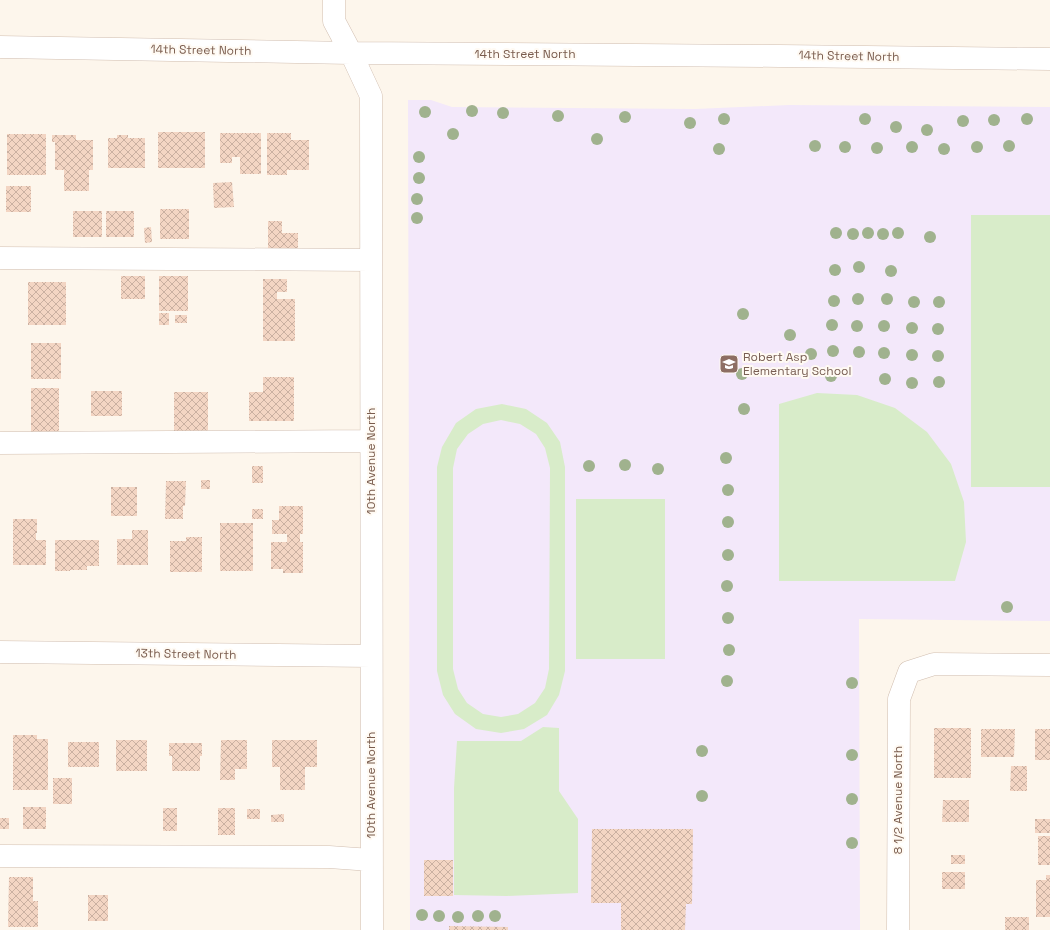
<svg xmlns="http://www.w3.org/2000/svg" width="1050" height="930" viewBox="0 0 1050 930" font-family="'Space Grotesk',sans-serif">
	<style>
		.education { fill: #f3e8fa }
		.green { fill: #d8ecc9; fill-rule: evenodd }
		.building { fill: url(#building-cross-hatch) }
		.lines { fill: none; stroke-linecap: round; stroke-linejoin: round }
		.minor-casing { stroke: #d1beb0; stroke-width: 23 }
		.minor { stroke: #fff; stroke-width: 22 }
		.tree { fill: #a0b28e }
		.labels { text-anchor: middle; dominant-baseline: central; stroke-width: 4; stroke-linejoin: round; paint-order: stroke }
		.street-label { font-size: 12px; fill: #7a5c4d; stroke: #fffaf3 }
		.education-label { font-size: 12px; fill: #785e54; stroke: #fffaf3; text-anchor: start }
	</style>
	<defs>
		<pattern id="building-cross-hatch" width="8" height="8" patternUnits="userSpaceOnUse"><rect width="8" height="8" fill="#f3d5c3"/><path d="M0 0l8 8M0 8l8-8" fill="none" stroke="#cab0a1"/></pattern>
	</defs>
	<rect width="100%" height="100%" fill="#fdf6ec"/>
	<path class="education" d="M408,100h23l21,7 243,2 94,-4 261,2v514l-191,-2 1,311h-450z"/>
	<path class="green" d="M971,215h79v272h-79z
		M817,393l40,2 38,13 32,24 24,32 13,38 2,40 -11,39h-176v-177z
		M502,404l24,5 21,14 13,19 5,25v204l-6,24 -12,20 -23,14 -23,4 -25,-4 -21,-15 -12,-19 -6,-24v-204l5,-20 14,-24 20,-14zM501,420l19,4 16,10 9,14 5,20 -1,201 -4,19 -10,15 -17,11 -17,3 -18,-3 -16,-11 -9,-14 -5,-20v-201l4,-19 11,-15 15,-10z
		M576,499h89v160h-89z
		M543,727l16,1v63l19,28v74l-71,3 -53,-1v-107l3,-47h64z"/>
	<path class="building" d="M158,132h47v36h-47z
		M220,133h41v41h-21v-17h-8v6h-12z
		M267,133h24v7h18v30h-22v5h-20z
		M7,134h39v41h-39z
		M52,135h24v5h17v30h-4v21h-25v-21h-9v-28h-3z
		M117,135h11v3h17v30h-37v-30h9z
		M232,182l2,25 -20,1 -1,-25z
		M6,186h25v26h-25z
		M160,209h29v30h-29z
		M73,211h29v26h-29z
		M106,211h28v26h-28z
		M268,221h14v12h16v19h-30z
		M151,227l1,15 -7,1 -1,-15z
		M121,276h24v23h-24z
		M159,276h29v35h-29z
		M263,279h24v13h-10v7h18v42h-32z
		M28,282h38v43h-38z
		M159,313h10v12h-10z
		M175,315h12v8h-12z
		M31,343h30v36h-30z
		M263,377h31v44h-45v-29h14z
		M31,388h28v44h-28z
		M91,391h31v25h-31z
		M174,392h34v44l-34,-1z
		M252,466h11v17h-11z
		M201,480h9v9h-9z
		M166,481h20l-1,25h-2v13h-18z
		M111,487h26v29h-26z
		M279,506h24v28h-3v8h3v31h-20v-4h-12v-27h16v-8h-15v-14h7z
		M252,509h11v10h-11z
		M13,519h24v14h-1v7h10v25h-33z
		M220,523h33v48h-33z
		M132,530h16v35h-31v-26h15z
		M186,537h16v35h-32v-31h16z
		M55,540h44v26h-12v4h-17v1h-15z
		M934,728h37v50h-37z
		M981,729h34l-1,28h-33z
		M1035,729h15v31h-15z
		M13,735h24v4h11v51h-35z
		M116,740h31v31h-31z
		M221,740h26v29h-12v11h-15z
		M272,740h45v27h-12v23h-25v-23h-8z
		M68,742h31v25h-31z
		M169,743h33v13h-2v15h-28v-15h-3z
		M1011,766h16v25h-17z
		M53,778h19v26h-19z
		M943,800h26v22h-27z
		M23,807h23v22h-23z
		M163,808h14v23h-14z
		M218,808h17v27h-17z
		M247,809h13v10h-13z
		M284,814v8h-13v-7z
		M0,818h9v11h-9z
		M1035,819h15v14h-15z
		M592,829h101l-1,75h-6l-1,26h-64v-27h-30z
		M1038,836h12v29h-12z
		M951,855h14v9h-14z
		M424,860h29v36h-29z
		M942,872h23v17h-23z
		M1046,875h4v42h-14v-37h10z
		M9,877h24v24h5v26h-30z
		M88,895h20v26h-20z
		M1005,917h24v13h-24z
		M449,926l59,1v3h-59z"/>
	<g class="lines">
		<defs>
			<path id="minor" d="M334,0v21l17,32 20,43 1,834
				M0,47l351,6 429,3 270,3
				M0,258l371,2
				M0,443l371,-2
				M0,652l371,4
				M0,856l329,1 42,3
				M898,930l1,-231 10,-27 25,-8 116,1"/>
		</defs>
		<use href="#minor" class="minor-casing"/>
		<use href="#minor" class="minor"/>
	</g>
	<g class="tree">
		<circle cx="472" cy="111" r="6"/>
		<circle cx="425" cy="112" r="6"/>
		<circle cx="503" cy="113" r="6"/>
		<circle cx="558" cy="116" r="6"/>
		<circle cx="625" cy="117" r="6"/>
		<circle cx="724" cy="119" r="6"/>
		<circle cx="865" cy="119" r="6"/>
		<circle cx="1027" cy="119" r="6"/>
		<circle cx="994" cy="120" r="6"/>
		<circle cx="963" cy="121" r="6"/>
		<circle cx="690" cy="123" r="6"/>
		<circle cx="896" cy="127" r="6"/>
		<circle cx="927" cy="130" r="6"/>
		<circle cx="453" cy="134" r="6"/>
		<circle cx="597" cy="139" r="6"/>
		<circle cx="815" cy="146" r="6"/>
		<circle cx="1009" cy="146" r="6"/>
		<circle cx="845" cy="147" r="6"/>
		<circle cx="912" cy="147" r="6"/>
		<circle cx="977" cy="147" r="6"/>
		<circle cx="877" cy="148" r="6"/>
		<circle cx="719" cy="149" r="6"/>
		<circle cx="944" cy="149" r="6"/>
		<circle cx="419" cy="157" r="6"/>
		<circle cx="419" cy="178" r="6"/>
		<circle cx="417" cy="199" r="6"/>
		<circle cx="417" cy="218" r="6"/>
		<circle cx="836" cy="233" r="6"/>
		<circle cx="868" cy="233" r="6"/>
		<circle cx="898" cy="233" r="6"/>
		<circle cx="853" cy="234" r="6"/>
		<circle cx="883" cy="234" r="6"/>
		<circle cx="930" cy="237" r="6"/>
		<circle cx="859" cy="267" r="6"/>
		<circle cx="835" cy="270" r="6"/>
		<circle cx="891" cy="271" r="6"/>
		<circle cx="858" cy="299" r="6"/>
		<circle cx="887" cy="299" r="6"/>
		<circle cx="834" cy="301" r="6"/>
		<circle cx="914" cy="302" r="6"/>
		<circle cx="939" cy="302" r="6"/>
		<circle cx="743" cy="314" r="6"/>
		<circle cx="832" cy="325" r="6"/>
		<circle cx="857" cy="326" r="6"/>
		<circle cx="884" cy="326" r="6"/>
		<circle cx="912" cy="328" r="6"/>
		<circle cx="938" cy="329" r="6"/>
		<circle cx="790" cy="335" r="6"/>
		<circle cx="833" cy="351" r="6"/>
		<circle cx="859" cy="352" r="6"/>
		<circle cx="884" cy="353" r="6"/>
		<circle cx="811" cy="354" r="6"/>
		<circle cx="912" cy="355" r="6"/>
		<circle cx="938" cy="356" r="6"/>
		<circle cx="742" cy="374" r="6"/>
		<circle cx="831" cy="376" r="6"/>
		<circle cx="885" cy="379" r="6"/>
		<circle cx="939" cy="382" r="6"/>
		<circle cx="912" cy="383" r="6"/>
		<circle cx="744" cy="409" r="6"/>
		<circle cx="726" cy="458" r="6"/>
		<circle cx="625" cy="465" r="6"/>
		<circle cx="589" cy="466" r="6"/>
		<circle cx="658" cy="469" r="6"/>
		<circle cx="728" cy="490" r="6"/>
		<circle cx="728" cy="522" r="6"/>
		<circle cx="728" cy="555" r="6"/>
		<circle cx="727" cy="586" r="6"/>
		<circle cx="1007" cy="607" r="6"/>
		<circle cx="728" cy="618" r="6"/>
		<circle cx="729" cy="650" r="6"/>
		<circle cx="727" cy="681" r="6"/>
		<circle cx="852" cy="683" r="6"/>
		<circle cx="702" cy="751" r="6"/>
		<circle cx="852" cy="755" r="6"/>
		<circle cx="702" cy="796" r="6"/>
		<circle cx="852" cy="799" r="6"/>
		<circle cx="852" cy="843" r="6"/>
		<circle cx="422" cy="915" r="6"/>
		<circle cx="439" cy="916" r="6"/>
		<circle cx="478" cy="916" r="6"/>
		<circle cx="495" cy="916" r="6"/>
		<circle cx="458" cy="917" r="6"/>
	</g>
	<defs>
		<symbol id="school-square" viewBox="-11 -11 22 22"><rect x="-9" y="-9" width="18" height="18" rx="4" fill="#8d6e63" stroke="#fffaf3"/><path d="M0-5L7-2L0 1L-7-2ZM-4 1L0 2.5L4 1V4Q0 6-4 4Z" fill="#fff"/></symbol>
	</defs>
	<g fill-rule="evenodd">
		<use href="#school-square" x="718" y="353" width="22" height="22"/>
	</g>
	<g class="labels">
		<g class="street-label">
			<text transform="translate(201 50) rotate(1)">14th Street North</text>
			<text x="525" y="54">14th Street North</text>
			<text transform="translate(849 56) rotate(1)">14th Street North</text>
			<text transform="translate(371 461) rotate(-90)">10th Avenue North</text>
			<text transform="translate(186 654) rotate(1)">13th Street North</text>
			<text transform="translate(371 785) rotate(-90)">10th Avenue North</text>
			<text transform="translate(898 800) rotate(-90)">8 1/2 Avenue North</text>
		</g>
		<g class="education-label">
			<text x="743" y="357">Robert Asp<tspan x="743" dy="14">Elementary School</tspan></text>
		</g>
	</g>
</svg>
